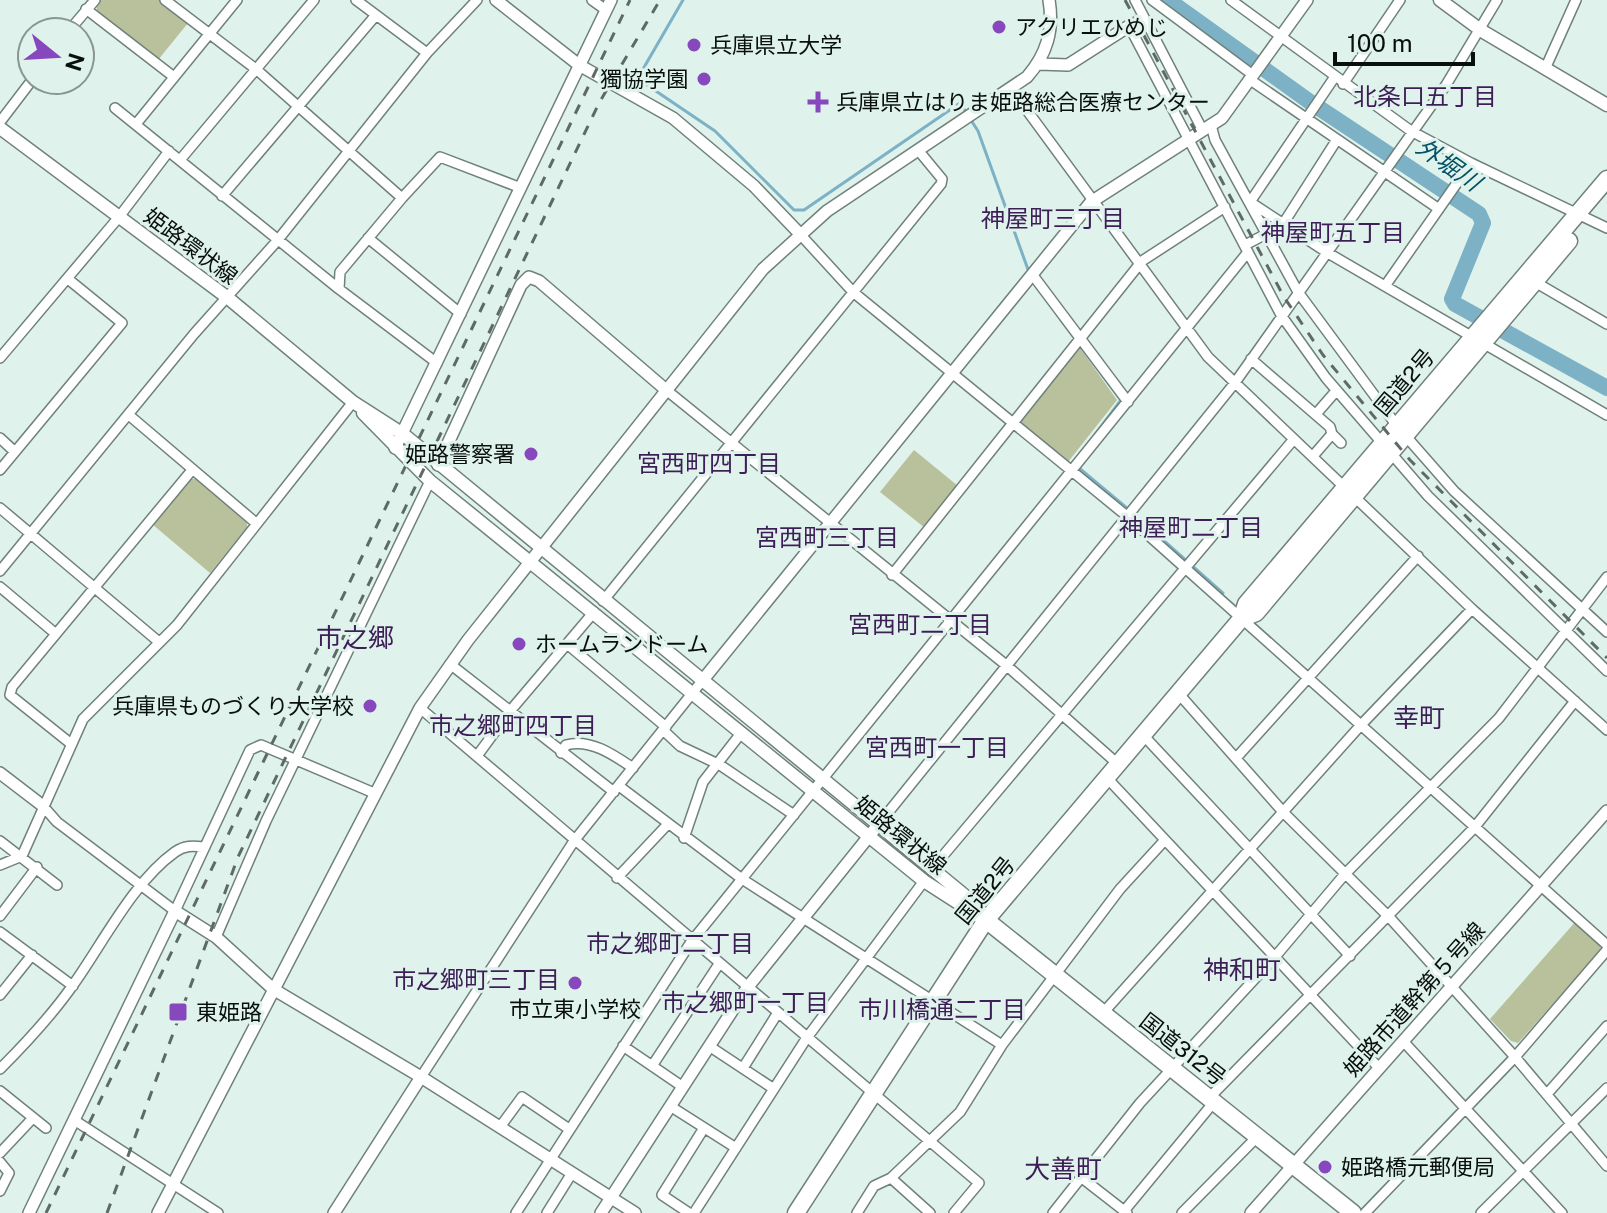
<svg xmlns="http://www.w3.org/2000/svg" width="1607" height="1213" viewBox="0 0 1607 1213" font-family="'Public Sans','Noto Sans JP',sans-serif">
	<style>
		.green { fill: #b9c09c }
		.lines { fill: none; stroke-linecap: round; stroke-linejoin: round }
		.stream { stroke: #7cb1c6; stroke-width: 3 }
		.river { stroke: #7cb1c6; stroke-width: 16 }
		.minor-casing { stroke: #70817b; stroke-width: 12 }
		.tertiary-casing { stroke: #70817b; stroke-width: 14 }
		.secondary-casing { stroke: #70817b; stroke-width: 15 }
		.trunk-casing { stroke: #70817b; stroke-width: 19 }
		.minor { stroke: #fff; stroke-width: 9 }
		.tertiary { stroke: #fff; stroke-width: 11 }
		.secondary { stroke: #fff; stroke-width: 12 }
		.trunk { stroke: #fff; stroke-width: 16 }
		.rail { stroke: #5e6a66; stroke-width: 3; stroke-dasharray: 10 10; stroke-linecap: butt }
		.poi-dot { fill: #8848bd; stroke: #dff2eb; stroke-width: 3 }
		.labels { text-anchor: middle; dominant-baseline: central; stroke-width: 6; stroke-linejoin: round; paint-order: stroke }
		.poi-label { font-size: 22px; fill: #090f0d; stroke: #dff2eb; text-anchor: start }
		.street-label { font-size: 22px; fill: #090f0d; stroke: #dff2eb }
		.neighbourhood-label { font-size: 24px; fill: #3d1e57; stroke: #dff2eb }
		.water-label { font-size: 24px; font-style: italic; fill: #055167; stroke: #dff2eb }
		.quarter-label { font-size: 26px; fill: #3d1e57; stroke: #dff2eb }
	</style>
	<rect width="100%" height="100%" fill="#dff2eb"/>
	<path class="green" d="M100,0h59l29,23 -30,37 -61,-49 -1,-7z
		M1080,348l37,52 -49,62 -50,-41z
		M914,450l44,36 -33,42 -45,-36z
		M189,479h7l51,41v7l-37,46 -58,-49z
		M1576,921l24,23 1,6 -83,93 -7,-2 -21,-22z"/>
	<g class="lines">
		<path class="stream" d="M683,0l-44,76 2,5 74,50 79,79h10l156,-107 18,28 52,144
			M1061,320l60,80 -48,64
			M1079,468l49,41
			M1134,514l89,79"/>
		<path class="river" d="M1168,0l142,102 169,112 4,9 -31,76 3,5 152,84"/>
		<defs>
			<path id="minor" d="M165,0l92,70 145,128 38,-41 81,31
				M356,0l71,53
				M592,0l14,10
				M1135,0l67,129
				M1152,0l101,75
				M1231,0l180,131 60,32
				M86,9l88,68
				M1142,18l-13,8 152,289 45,63 102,118 179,175
				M68,32l27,-32
				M1545,69l31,-69
				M1334,78l-84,124 78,51 279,162
				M1249,79l190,130
				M1343,84l57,-84
				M1012,90l196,267 264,252 135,121
				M115,108l224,181
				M0,122l32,-42
				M136,124l101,-124
				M1211,125l4,15 83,152 99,134 57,65 153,141
				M180,160l134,-160
				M222,196l154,-181
				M402,198l-62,74 -1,17 98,74
				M1283,224l53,-83
				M799,233l54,59 275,225 479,428
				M368,238l93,76
				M1245,245l21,-11
				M1032,274l96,128
				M1535,282l72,42
				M1385,286l86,-123 136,65
				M0,358l119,-141 50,-66
				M1251,359l79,68 2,7
				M665,389l341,276 113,100
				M1316,414l20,-23
				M130,416l126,107
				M0,438l15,14
				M1313,456l19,-22 9,9
				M0,470l122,-147 -54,-44
				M0,508l159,134
				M0,571l194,-237 83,-93 150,-188 50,-53
				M892,575l250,-314 83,-54
				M0,587l56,47
				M603,601l338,-417 1,-5 -24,-29
				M567,644l99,83
				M450,664l164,128
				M1179,694l105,119 106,105 125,139 92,109
				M420,708l559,475 -25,30
				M663,730l17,16 40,19 74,50
				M1144,736l206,220
				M70,743l-60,-48 2,-8 180,-217
				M561,753l5,-8c24,-7 48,10 67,23
				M477,756l33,-45 84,-99
				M1237,757l181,-201
				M1108,779l271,289
				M619,786l123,93 260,166
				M43,806l14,16 118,89 75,-161 11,-5 113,48
				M878,825l356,-441 212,-299 51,-85
				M684,838l19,-56 39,-50
				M0,841l57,44
				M0,865l22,-9 61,-137 94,-94 176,-223
				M931,870l363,-431
				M617,878l50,-53
				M0,916l37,-49
				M0,932l73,54
				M216,937l50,-116 164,-340
				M0,995l32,-40
				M1103,1013l257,-287 112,-117
				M1403,1041l159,172
				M623,1046l60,41
				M709,1046l65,43
				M652,1066l67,-102
				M743,1068l34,-54
				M0,1069c26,-26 52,-54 73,-84 30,-42 60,-103 102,-133 10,-7 18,-6 30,-5
				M421,1077l153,-236 128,-160
				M0,1091l46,37
				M1547,1094l60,-68
				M1209,1098l265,-270 101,-127
				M670,1106l66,42
				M74,1120l144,93
				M500,1127l22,-30 47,32
				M0,1153l32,-34
				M0,1162l9,11 -9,18
				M891,1178l39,35
				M1082,1178l45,35
				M1124,1211l90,-109
				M516,1213l175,-271 557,-690
				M547,1213l25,-40
				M689,1213l-27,-18 42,-67
				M694,1213l112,-174 118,-158
				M857,1213l17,-27 17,-8 69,-66 42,-67 118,-156 44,-48
				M1053,1213l87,-110 134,-145 71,-84 154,-156 108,-141
				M1182,1213l76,-77
				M1365,1213l150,-156 92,-107
				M1481,1213l126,-125"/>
			<path id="tertiary" d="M496,0l83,65 94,53 81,68 45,47
				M1039,64l29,1 61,-39
				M395,448l216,-448
				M438,465l83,-180 8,-8 10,4 126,108
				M702,681l389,-479 131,-84 85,-118
				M0,773l43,33
				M29,1213l146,-302 41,26 57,52 148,88 214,136
				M158,1213l262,-505 48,-68 295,-371 64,-58 200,-134c20,-23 27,-47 22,-77
				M334,1213l87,-136
				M601,1213l146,-225 131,-163
				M1251,1213l356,-402"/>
			<path id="secondary" d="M1440,0l42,31 125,74
				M0,128l228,170 125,104 50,32 572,470 11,16
				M363,413l67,68 494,400 59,38"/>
			<path id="trunk" d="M1241,619l15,-6 313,-372
				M986,920l367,293
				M796,1213l190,-293 255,-301 5,-15 361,-425"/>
		</defs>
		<use href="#minor" class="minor-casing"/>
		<use href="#tertiary" class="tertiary-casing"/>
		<use href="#secondary" class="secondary-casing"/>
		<use href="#trunk" class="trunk-casing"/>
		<use href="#minor" class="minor"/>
		<use href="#tertiary" class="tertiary"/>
		<use href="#secondary" class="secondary"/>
		<use href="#trunk" class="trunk"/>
		<path class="rail" d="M1125,0l159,297 39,58 87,105 197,198
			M46,1213l584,-1213
			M107,1213l131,-356 361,-754 61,-103"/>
	</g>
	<g class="poi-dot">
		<circle cx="999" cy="27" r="8"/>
		<circle cx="694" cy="45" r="8"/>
		<circle cx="704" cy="79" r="8"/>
		<path d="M814 90h8v8h8v8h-8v8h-8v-8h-8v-8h8z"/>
		<circle cx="531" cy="454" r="8"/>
		<circle cx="519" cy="644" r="8"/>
		<circle cx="370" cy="706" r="8"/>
		<circle cx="575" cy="983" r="8"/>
		<rect x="168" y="1002" width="20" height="20" rx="4"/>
		<circle cx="1325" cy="1167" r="8"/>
	</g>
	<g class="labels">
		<g class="poi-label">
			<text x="1015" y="27">アクリエひめじ</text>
			<text x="710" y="45">兵庫県立大学</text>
			<text x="688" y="79" text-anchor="end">獨協学園</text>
			<text x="836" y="102">兵庫県立はりま姫路総合医療センター</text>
			<text x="515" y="454" text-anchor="end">姫路警察署</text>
			<text x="535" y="644">ホームランドーム</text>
			<text x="354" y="706" text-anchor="end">兵庫県ものづくり大学校</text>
			<text x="575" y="1009" text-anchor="middle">市立東小学校</text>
			<text x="196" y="1012">東姫路</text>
			<text x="1341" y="1167">姫路橋元郵便局</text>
		</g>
		<g class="street-label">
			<text transform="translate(191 246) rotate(37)">姫路環状線</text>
			<text transform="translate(1404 382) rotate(-50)">国道2号</text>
			<text transform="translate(901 835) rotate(39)">姫路環状線</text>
			<text transform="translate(985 890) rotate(-51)">国道2号</text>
			<text transform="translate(1414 999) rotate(-48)">姫路市道幹第５号線</text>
			<text transform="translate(1183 1049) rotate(38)">国道312号</text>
		</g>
		<g class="neighbourhood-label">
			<text x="1425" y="96">北条口五丁目</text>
			<text x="1053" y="218">神屋町三丁目</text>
			<text x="1333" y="232">神屋町五丁目</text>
			<text x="709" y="463">宮西町四丁目</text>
			<text x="1191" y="527">神屋町二丁目</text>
			<text x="827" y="537">宮西町三丁目</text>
			<text x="920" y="624">宮西町二丁目</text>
			<text x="513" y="725">市之郷町四丁目</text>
			<text x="937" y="747">宮西町一丁目</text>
			<text x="670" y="943">市之郷町二丁目</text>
			<text x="476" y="979">市之郷町三丁目</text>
			<text x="745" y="1002">市之郷町一丁目</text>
			<text x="942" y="1009">市川橋通二丁目</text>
		</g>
		<g class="water-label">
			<text transform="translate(1449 164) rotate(35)">外堀川</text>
		</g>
		<g class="quarter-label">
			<text x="355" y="637">市之郷</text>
			<text x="1419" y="717">幸町</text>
			<text x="1242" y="969">神和町</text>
			<text x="1063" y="1168">大善町</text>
		</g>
	</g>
	<g transform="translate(56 56) rotate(108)"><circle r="38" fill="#dff2eb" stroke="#899792" stroke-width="2"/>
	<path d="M0-6L14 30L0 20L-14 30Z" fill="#8848bd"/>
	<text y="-12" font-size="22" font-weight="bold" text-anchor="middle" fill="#090f0d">N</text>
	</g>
	<path d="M1335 52v12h138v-12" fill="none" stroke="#090f0d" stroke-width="4"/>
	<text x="1347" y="52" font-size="24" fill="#090f0d" stroke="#dff2eb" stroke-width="6" paint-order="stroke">100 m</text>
</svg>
